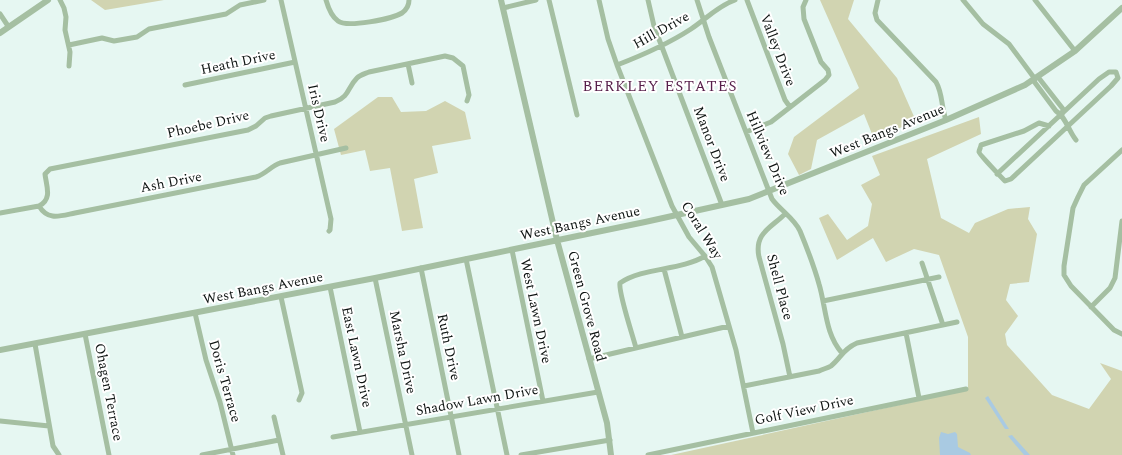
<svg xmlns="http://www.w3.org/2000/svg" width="1122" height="455" viewBox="0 0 1122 455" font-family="Spectral,serif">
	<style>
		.green { fill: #d1d4b1 }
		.water { fill: #a9cae2 }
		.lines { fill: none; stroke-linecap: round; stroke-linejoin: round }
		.minor { stroke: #a5bfa2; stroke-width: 5 }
		.tertiary { stroke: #a5bfa2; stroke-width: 6 }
		.labels { text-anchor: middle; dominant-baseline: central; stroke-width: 4; stroke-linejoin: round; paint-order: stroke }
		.street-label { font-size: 14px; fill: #0d1311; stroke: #fff }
		.neighbourhood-label { font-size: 15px; letter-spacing: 1px; fill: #561f4a; stroke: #fff }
	</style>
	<rect width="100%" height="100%" fill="#e6f7f2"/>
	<path class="green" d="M91,0h73l-59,10z
		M820,0h34l-6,19 49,59 19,43 -42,18 -10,-25 -47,26 -6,29 -12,6 -11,-21 6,-17 65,-49z
		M378,97h14l9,15 25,-1 19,-10 20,11 6,27 -39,7 6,27 -24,6 9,49 -21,3 -12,-63 -20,3 -5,-21 -24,5 -7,-26z
		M979,117l2,17 -54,25 14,59 28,15 6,-10 33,-14 22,-2 -2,12 9,15 -8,48 -19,2 -4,16 12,16 -13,18 2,11 45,50 37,14 22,-30 -11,-16 22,8v84h-451l297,-65v-53l-29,-82 -25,-6 -28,13 -13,-24 -36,22 -18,-42 9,-4 19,26 21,-14 4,-22 -11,-19 19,-10 -8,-19z"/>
	<path class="water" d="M988,396l21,33h-4l-20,-31z
		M941,432l7,2 7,-2 2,2 1,13 12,6 1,2h-31l-1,-17z
		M1012,435l18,20h-6l-16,-19z"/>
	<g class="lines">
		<path class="minor" d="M60,0l4,8 2,9 -1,13 5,22 -1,14
			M281,0l50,219 -1,11 -1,1
			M326,0c2,7 5,16 12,21 9,7 54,-2 64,-8 4,-3 7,-8 7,-13
			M549,0l28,115
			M599,0l9,39 9,26 55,141 17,31 16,19 7,11 24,83 17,83
			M648,0l6,26 68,179
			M697,0l12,37 63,162c8,11 22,19 28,32 7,17 14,35 19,53 7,23 6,50 23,69
			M747,0l38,100 5,7
			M878,0l-3,13 2,7 59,62c7,12 5,25 10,38
			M963,0l20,24 26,20 26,35
			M1035,0l40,51
			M503,8l33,-8
			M0,14l8,12
			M69,45l33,-7 12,3 23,-4 12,-8 77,-15 14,-9 24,-5
			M408,64l4,19
			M617,65c26,-10 51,-21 74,-36 15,-10 27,-23 44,-29
			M1038,77l25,32 -1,6
			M1033,80l23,31c10,6 12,19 20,29
			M185,85l110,-23
			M746,132l25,-10 54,-42 4,-5 -1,-5 -7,-8 -17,-43 -1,-12 3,-7
			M1122,150l-38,35 -6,12 -5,11 -9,58v9l7,11 43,44 8,4
			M997,174l102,-95 10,-7h7l2,6 -7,8 -100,93 -6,2c-3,-3 -26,-27 -26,-29 0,-2 2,-5 2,-7l43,-14 15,-8 10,3
			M39,206c14,-7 7,-21 6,-32l5,-5 198,-39 8,-4 9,-8 6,-2 64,-14c15,-6 12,-14 22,-24 3,-3 7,-4 12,-6l76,-16 8,2 10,8 6,29 -2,6
			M0,213l39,-7c9,15 21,10 36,7l181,-36c10,-3 15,-11 24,-14l66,-15
			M785,214c-14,14 -31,19 -26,43l24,87 7,33
			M512,250l31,151
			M466,259l41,196
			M922,263l21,62
			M421,268l38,187
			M664,269l18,68
			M375,278l37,177
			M330,287l30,145
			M281,297l21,96 -3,7
			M823,301l116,-24
			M1091,307l19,-19 5,-10 7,-57
			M195,313l11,47 14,42 13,53
			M906,333l13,65
			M85,334l24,121
			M35,344l18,102 6,9
			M636,348c-3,-12 -18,-56 -16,-65 24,-16 60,-12 85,-27
			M589,359l140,-33
			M744,386l75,-15c4,-2 9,-3 12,-5 10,-8 12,-17 26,-23l100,-21
			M274,417l9,38
			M0,421l49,5
			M333,437l265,-45
			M202,455l77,-15
			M521,455l89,-15
			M648,455l318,-66"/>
		<path class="tertiary" d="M501,0l56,240 50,183 4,32
			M0,33l48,-33
			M0,350l375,-72 270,-56 104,-23 197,-79 79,-35 50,-34 47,-43"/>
	</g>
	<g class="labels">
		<g class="street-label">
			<text transform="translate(661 30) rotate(-29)">Hill Drive</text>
			<text transform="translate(778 50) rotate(69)">Valley Drive</text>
			<text transform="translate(238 62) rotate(-12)">Heath Drive</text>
			<text transform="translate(319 113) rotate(77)">Iris Drive</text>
			<text transform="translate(208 124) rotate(-13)">Phoebe Drive</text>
			<text transform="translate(887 131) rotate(-22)">West Bangs Avenue</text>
			<text transform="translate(712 144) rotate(69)">Manor Drive</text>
			<text transform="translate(768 153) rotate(67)">Hillview Drive</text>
			<text transform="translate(171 182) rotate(-11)">Ash Drive</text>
			<text transform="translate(580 223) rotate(-12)">West Bangs Avenue</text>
			<text transform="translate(702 230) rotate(58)">Coral Way</text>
			<text transform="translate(780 287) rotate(75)">Shell Place</text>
			<text transform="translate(263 288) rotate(-11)">West Bangs Avenue</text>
			<text transform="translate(587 306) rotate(75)">Green Grove Road</text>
			<text transform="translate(536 311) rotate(78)">West Lawn Drive</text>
			<text transform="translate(449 347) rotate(78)">Ruth Drive</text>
			<text transform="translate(403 352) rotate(78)">Marsha Drive</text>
			<text transform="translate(357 357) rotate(78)">East Lawn Drive</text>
			<text transform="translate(225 381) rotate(74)">Doris Terrace</text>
			<text transform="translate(109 392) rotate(79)">Ohagen Terrace</text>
			<text transform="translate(477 400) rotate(-10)">Shadow Lawn Drive</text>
			<text transform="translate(804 410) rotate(-12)">Golf View Drive</text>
		</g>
		<g class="neighbourhood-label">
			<text x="660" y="86">BERKLEY ESTATES</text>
		</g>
	</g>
</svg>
